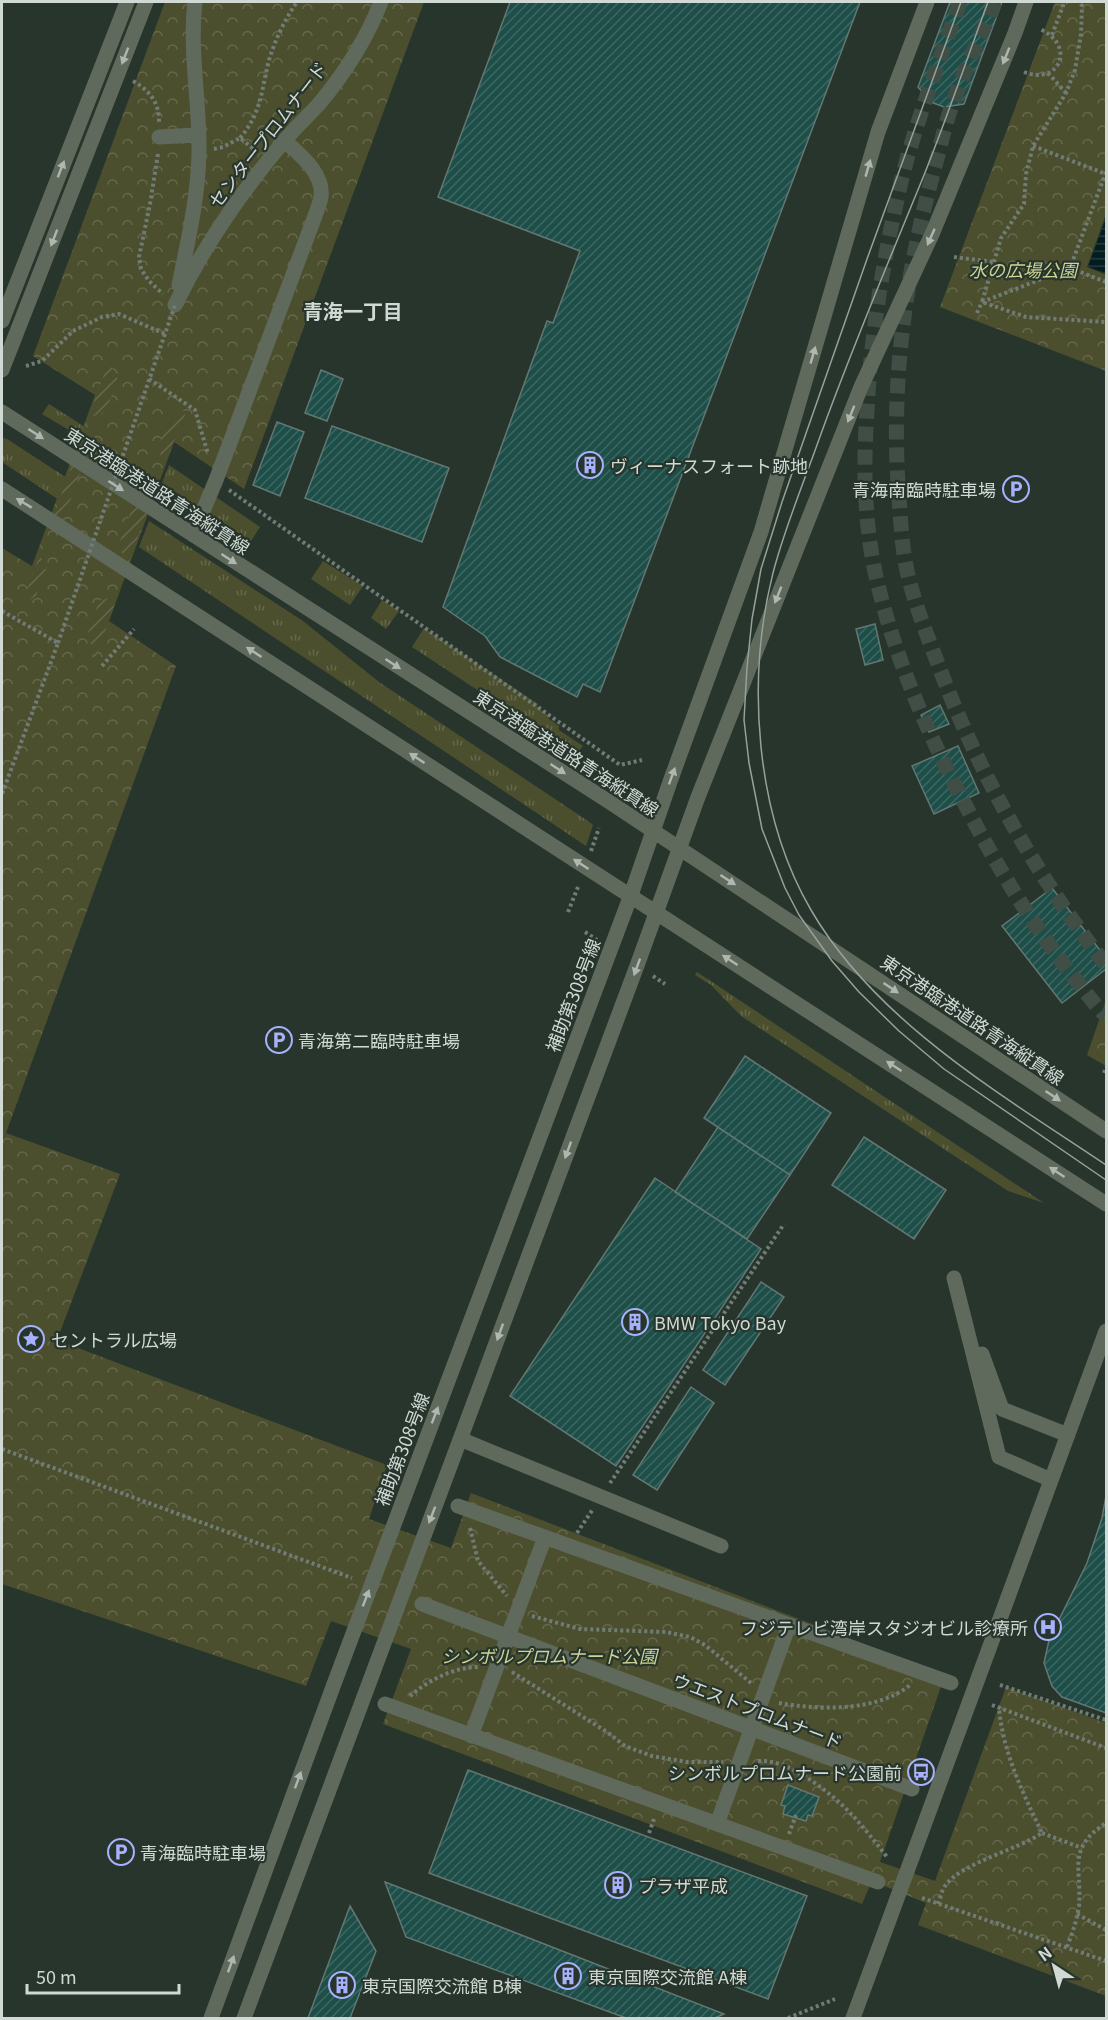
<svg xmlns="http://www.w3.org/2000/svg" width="1108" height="2020" viewBox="0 0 1108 2020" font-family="Georgia,'Noto Sans JP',serif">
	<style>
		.grass { fill: url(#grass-tufts) }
		.park { fill: url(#park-crowns) }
		.garden { fill: url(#garden-furrows) }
		.water { fill: url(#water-rules) }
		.building { fill: url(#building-hatch); stroke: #637773; stroke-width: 1.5 }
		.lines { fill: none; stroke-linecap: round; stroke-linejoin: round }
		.minor-tunnel { stroke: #404e46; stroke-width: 15; stroke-dasharray: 15 8; stroke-linecap: butt }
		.path { stroke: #707c75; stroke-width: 4; stroke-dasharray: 3 3; stroke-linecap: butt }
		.minor { stroke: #606a5c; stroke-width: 15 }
		.tram { stroke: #97a19b; stroke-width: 1.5 }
		.path-bridge { stroke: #707c75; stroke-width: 4; stroke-dasharray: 3 3; stroke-linecap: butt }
		.oneway { fill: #aeb8b0 }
		.labels { text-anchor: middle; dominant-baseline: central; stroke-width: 4.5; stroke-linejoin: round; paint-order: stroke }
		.street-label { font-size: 18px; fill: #d0d9d4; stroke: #27352d }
		.park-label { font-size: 18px; font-style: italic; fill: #ccd393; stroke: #27352d }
		.poi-label { font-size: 18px; fill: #d0d9d4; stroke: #27352d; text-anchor: start }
		.neighbourhood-label { font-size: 20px; font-weight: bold; fill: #d0d9d4; stroke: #27352d }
	</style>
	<defs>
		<pattern id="grass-tufts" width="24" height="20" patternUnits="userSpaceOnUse" patternTransform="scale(1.5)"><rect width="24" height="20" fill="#4c4f2d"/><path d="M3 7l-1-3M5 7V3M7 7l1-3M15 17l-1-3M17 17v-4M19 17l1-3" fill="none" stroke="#65684b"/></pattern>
		<pattern id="park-crowns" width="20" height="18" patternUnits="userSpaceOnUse" patternTransform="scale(1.5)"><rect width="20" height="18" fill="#4c4f2d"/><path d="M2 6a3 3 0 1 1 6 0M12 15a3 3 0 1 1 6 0" fill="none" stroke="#65684b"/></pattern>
		<pattern id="garden-furrows" width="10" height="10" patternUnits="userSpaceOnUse" patternTransform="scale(1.5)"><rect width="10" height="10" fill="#4c4f2d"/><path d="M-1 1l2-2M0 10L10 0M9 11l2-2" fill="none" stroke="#65684b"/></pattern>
		<pattern id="water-rules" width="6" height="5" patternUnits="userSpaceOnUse" patternTransform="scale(1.5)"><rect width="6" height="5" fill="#031c1f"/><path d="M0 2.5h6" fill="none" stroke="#273c3f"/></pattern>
		<pattern id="building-hatch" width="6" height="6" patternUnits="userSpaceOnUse" patternTransform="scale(1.5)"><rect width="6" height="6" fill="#1d4e48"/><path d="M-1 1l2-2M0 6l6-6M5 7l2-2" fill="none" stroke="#3d6762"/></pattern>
	</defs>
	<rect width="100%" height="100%" fill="#27352d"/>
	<path class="grass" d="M49,404l36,23 -3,11 -40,-24z
		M2,438l5,1 60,39 -8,22 -57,-38z
		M169,465l91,62 -9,14 -89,-58z
		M149,521l154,100 76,61 209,139 5,4 -7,21 -447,-299z
		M323,561l40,25 -13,19 -39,-26z
		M382,600l17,11 -13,18 -15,-11z
		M424,628l114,76 -1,3 11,8v3l11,8v4l24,16 -7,9 -164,-108z
		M697,972l347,231 -36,-12 -267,-175 -30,-31 -16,-10z"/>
	<path class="park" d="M165,2h259l-180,487 -70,-47 -65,179 67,45 -170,467 114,41 -63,166 330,125 -18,54 82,29 20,-55 474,182 -65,187 55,19 71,-194 100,36v273l-188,-71 8,-22 -54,-22 -10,23 -479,-180 28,-75 -80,-28 -25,65 -304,-102v-1036l30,18 63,-171 -62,-39z
		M1055,2h51v212l-19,53 19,8v96l-166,-64z
		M1106,1000v66l-19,-11z"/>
	<path class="garden" d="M109,361l9,19 -13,32 -17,6z
		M187,410l-23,55 -6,-18 12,-30z
		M77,450l5,18 -15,42 -14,8z
		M153,495l-26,72 -8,-23 15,-41z
		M40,555l6,15 -10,26 -14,7z
		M118,595l-23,65 -7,-27 11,-32z"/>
	<path class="water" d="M1106,218v55l-18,-6z"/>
	<path class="building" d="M510,2h350l-260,690 -17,-8 -6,13 -77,-40 -15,-21 -42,-29 104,-286 6,2 27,-72 -142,-54z
		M950,2h52l-38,102 -20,3 -13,-5 -13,-15z
		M321,370l22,9 -16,42 -22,-8z
		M277,422l27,10 -24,64 -27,-11z
		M332,426l117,42 -27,74 -117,-44z
		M875,624l8,36 -18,5 -9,-36z
		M940,705l9,19 -20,8 -8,-17z
		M958,746l21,47 -45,21 -22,-48z
		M1052,888l54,70v11l-44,34 -60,-77z
		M745,1056l86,57 -41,62 -86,-57z
		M718,1127l72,48 -43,64 -72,-47z
		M864,1137l82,53 -32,49 -82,-54z
		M655,1178l106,71 -145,217 -106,-70z
		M761,1282l23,15 -59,88 -22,-15z
		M691,1387l23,16 -57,87 -24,-15z
		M1106,1496v217l-44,-16 -10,-11 -8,-23 5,-23 38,-77 15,-45z
		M468,1770l339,126 -39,103 -339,-126z
		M788,1785l31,12 -7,19 -4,-1 -2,6 -23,-7 2,-8 -4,-1z
		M385,1882l339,132 -9,4h-89l-220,-81z
		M350,1906l26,45 -26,67h-42z"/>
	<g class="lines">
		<path class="minor-tunnel" d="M960,2c-20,58 -43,116 -58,176 -18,77 -31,154 -35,233 -4,57 -3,117 11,174 19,78 51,152 89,223 29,57 62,111 101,162 13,16 24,32 38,46
			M995,2c-15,36 -33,72 -45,109 -6,18 -10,37 -15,55 -30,110 -45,218 -36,332 2,26 3,53 9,77 7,30 19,60 30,89 40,108 97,210 168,301"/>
		<path class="path" d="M1052,35l12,-32 3,-1
			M1024,72c35,14 53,-26 16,-43
			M1048,73l18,20
			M133,81c17,10 26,21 26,41
			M240,138c22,-26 21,-47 29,-78 6,-20 16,-41 28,-58
			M1033,146l73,28
			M214,149l9,-2 17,-9 16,13
			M158,154l-8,50 -11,53 2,12 8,12 14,13
			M1106,172l-36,96 36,14
			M954,257l40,5 -12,40 44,15 80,5
			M994,262l7,-24 23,-34 2,-30 7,-28 33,-53 9,-23 6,-36 1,-28 -2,-4
			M977,313l5,-11 88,-34
			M26,366l16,-5 31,-30 29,-14 17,-3 46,20
			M149,379l46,31 13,44
			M229,490l391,275 22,-5
			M2,611l56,32 -56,151
			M102,666l32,-37
			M591,851l8,-23
			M568,912l10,-25
			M585,932l12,8
			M653,976l12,8
			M1104,1073l2,-5
			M2,1449l350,129
			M610,1483l174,-259
			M470,1528l8,33 29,35
			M577,1533l16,-24
			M532,1616l48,13 86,3 24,5 15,8 46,38
			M512,1672l95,60 18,14 27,10 35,6h36
			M1000,1685l106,35
			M410,1696c19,-16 44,-29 69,-29
			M779,1703c39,7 98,9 131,-18
			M992,1705l114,43
			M758,1761c19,-1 35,8 51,18 36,24 52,45 78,78
			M649,1833l5,-14
			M1042,1833l40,15
			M789,1834l7,-19
			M922,1898l184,63
			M938,1904c2,-6 4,-14 7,-18 16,-23 72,-36 97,-53 -19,-40 -39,-80 -43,-125
			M1077,1914l29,16
			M1067,1947c5,-14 10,-26 12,-41 3,-38 -13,-57 27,-83
			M788,2018l47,-19"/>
		<path class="minor" d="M159,137l39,-2
			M179,285c9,-44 19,-87 20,-132 1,-51 -10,-101 -4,-151
			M175,305c29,-59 66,-113 109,-164 11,-13 24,-25 35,-37 25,-30 48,-66 62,-102
			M2,321l125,-319
			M2,370l144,-368
			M2,412l606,389 498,330
			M2,489l1104,715
			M193,535l23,-55 99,-264c2,-6 5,-13 6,-19 3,-24 -21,-42 -36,-56
			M954,1278l45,179 52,23
			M982,1354l20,55 66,26
			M460,1439l261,107
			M458,1506l493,177
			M422,1604l490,185
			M385,1704l493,178
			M471,1736l74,-199
			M717,1824l72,-199
			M211,2018l123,-334 297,-789 40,-116 90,-247 117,-400 49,-130
			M244,2018l394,-1055 60,-166 163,-410 72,-155 82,-199 11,-31
			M853,2018l253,-687"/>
		<path class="tram" d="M961,2l-94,257 -85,243 -21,67 -9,50 -5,48 -3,53 5,43 13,66 23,59 14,27 33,46 27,31 40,39 45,38 162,111
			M988,2c-22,59 -42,119 -66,178 -36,88 -73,175 -105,265 -15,42 -33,85 -44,128 -27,107 -18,241 38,337 65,112 191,185 295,255"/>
		<path class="path-bridge" d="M58,643l117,-338"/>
	</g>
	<defs><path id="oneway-solid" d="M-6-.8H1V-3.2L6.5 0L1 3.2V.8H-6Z" transform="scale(1.5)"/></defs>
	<g class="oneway">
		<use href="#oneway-solid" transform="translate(125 56) rotate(111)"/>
		<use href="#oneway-solid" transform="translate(1006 56) rotate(112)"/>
		<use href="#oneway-solid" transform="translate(868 168) rotate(-74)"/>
		<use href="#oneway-solid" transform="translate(61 169) rotate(-69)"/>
		<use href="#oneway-solid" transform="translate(931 237) rotate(114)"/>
		<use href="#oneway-solid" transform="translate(54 238) rotate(111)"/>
		<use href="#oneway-solid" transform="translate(813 355) rotate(-74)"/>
		<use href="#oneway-solid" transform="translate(851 414) rotate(112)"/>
		<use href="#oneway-solid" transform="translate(36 434) rotate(33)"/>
		<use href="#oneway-solid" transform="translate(116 486) rotate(33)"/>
		<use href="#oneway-solid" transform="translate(24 503) rotate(-149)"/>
		<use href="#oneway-solid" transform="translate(229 559) rotate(33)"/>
		<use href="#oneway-solid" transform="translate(778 595) rotate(112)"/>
		<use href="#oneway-solid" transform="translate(254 652) rotate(-147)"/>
		<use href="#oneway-solid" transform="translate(393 664) rotate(33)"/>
		<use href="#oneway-solid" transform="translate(417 758) rotate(-147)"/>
		<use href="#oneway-solid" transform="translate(558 769) rotate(33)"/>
		<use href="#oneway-solid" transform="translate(672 776) rotate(-70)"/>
		<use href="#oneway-solid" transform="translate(581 864) rotate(-147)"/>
		<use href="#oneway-solid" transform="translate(728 880) rotate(33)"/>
		<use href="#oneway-solid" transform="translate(730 960) rotate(-147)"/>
		<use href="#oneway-solid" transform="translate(637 967) rotate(110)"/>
		<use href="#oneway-solid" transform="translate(891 988) rotate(34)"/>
		<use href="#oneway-solid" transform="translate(894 1066) rotate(-147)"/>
		<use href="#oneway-solid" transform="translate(1053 1096) rotate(34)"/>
		<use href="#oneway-solid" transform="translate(568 1150) rotate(110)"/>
		<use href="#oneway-solid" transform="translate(1057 1172) rotate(-147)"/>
		<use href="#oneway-solid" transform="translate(500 1332) rotate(110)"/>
		<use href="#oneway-solid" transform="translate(435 1415) rotate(-69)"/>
		<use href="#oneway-solid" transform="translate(432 1515) rotate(111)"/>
		<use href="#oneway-solid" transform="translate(366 1598) rotate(-69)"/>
		<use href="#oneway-solid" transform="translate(298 1780) rotate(-70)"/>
		<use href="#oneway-solid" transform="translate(231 1964) rotate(-70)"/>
	</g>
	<defs>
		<symbol id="building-ring" viewBox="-11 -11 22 22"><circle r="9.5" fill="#27352d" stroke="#a7b1fc" stroke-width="1.5"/><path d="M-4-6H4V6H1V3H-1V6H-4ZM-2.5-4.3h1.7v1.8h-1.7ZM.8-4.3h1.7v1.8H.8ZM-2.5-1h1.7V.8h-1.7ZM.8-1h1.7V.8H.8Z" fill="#a7b1fc"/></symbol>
		<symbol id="parking-ring" viewBox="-11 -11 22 22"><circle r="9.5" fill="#27352d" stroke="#a7b1fc" stroke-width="1.5"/><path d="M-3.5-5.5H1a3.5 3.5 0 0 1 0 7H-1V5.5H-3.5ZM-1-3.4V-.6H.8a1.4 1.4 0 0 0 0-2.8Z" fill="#a7b1fc"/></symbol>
		<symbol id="sight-ring" viewBox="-11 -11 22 22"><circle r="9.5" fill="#27352d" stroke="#a7b1fc" stroke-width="1.5"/><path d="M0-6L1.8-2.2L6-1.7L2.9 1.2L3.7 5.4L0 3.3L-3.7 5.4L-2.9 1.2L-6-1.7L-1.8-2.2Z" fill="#a7b1fc"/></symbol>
		<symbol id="hospital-ring" viewBox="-11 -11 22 22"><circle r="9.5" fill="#27352d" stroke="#a7b1fc" stroke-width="1.5"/><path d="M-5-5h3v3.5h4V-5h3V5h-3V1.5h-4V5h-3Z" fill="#a7b1fc"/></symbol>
		<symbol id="bus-ring" viewBox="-11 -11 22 22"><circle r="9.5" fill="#27352d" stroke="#a7b1fc" stroke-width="1.5"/><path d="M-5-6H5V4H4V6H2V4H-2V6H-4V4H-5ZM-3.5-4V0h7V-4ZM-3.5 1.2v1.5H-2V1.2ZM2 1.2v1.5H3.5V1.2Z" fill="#a7b1fc"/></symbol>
	</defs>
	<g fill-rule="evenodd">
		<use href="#building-ring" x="575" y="450" width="30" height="30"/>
		<use href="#parking-ring" x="1001" y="474" width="30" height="30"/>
		<use href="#parking-ring" x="264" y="1025" width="30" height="30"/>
		<use href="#building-ring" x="620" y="1307" width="30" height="30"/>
		<use href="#sight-ring" x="16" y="1324" width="30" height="30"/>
		<use href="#hospital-ring" x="1033" y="1612" width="30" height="30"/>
		<use href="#bus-ring" x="906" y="1757" width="30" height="30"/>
		<use href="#parking-ring" x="106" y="1837" width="30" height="30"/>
		<use href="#building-ring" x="603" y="1870" width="30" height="30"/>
		<use href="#building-ring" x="553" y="1961" width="30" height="30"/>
		<use href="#building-ring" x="327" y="1970" width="30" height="30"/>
	</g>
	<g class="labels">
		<g class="street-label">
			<text transform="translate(267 134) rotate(-52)">センタープロムナード</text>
			<text transform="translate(158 490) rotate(33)">東京港臨港道路青海縦貫線</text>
			<text transform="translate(567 752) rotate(33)">東京港臨港道路青海縦貫線</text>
			<text transform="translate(572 995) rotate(-69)">補助第308号線</text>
			<text transform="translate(973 1019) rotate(34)">東京港臨港道路青海縦貫線</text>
			<text transform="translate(401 1449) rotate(-69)">補助第308号線</text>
			<text transform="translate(758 1710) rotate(21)">ウエストプロムナード</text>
		</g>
		<g class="park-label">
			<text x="1023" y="269">水の広場公園</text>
			<text x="549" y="1655">シンボルプロムナード公園</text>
		</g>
		<g class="poi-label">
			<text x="610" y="465">ヴィーナスフォート跡地</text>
			<text x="996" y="489" text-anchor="end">青海南臨時駐車場</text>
			<text x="298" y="1040">青海第二臨時駐車場</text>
			<text x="654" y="1322">BMW Tokyo Bay</text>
			<text x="51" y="1339">セントラル広場</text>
			<text x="1028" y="1627" text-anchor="end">フジテレビ湾岸スタジオビル診療所</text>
			<text x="902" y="1772" text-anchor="end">シンボルプロムナード公園前</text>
			<text x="140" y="1852">青海臨時駐車場</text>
			<text x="638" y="1885">プラザ平成</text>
			<text x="588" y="1976">東京国際交流館 A棟</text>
			<text x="362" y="1985">東京国際交流館 B棟</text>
		</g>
		<g class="neighbourhood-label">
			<text x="353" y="310">青海一丁目</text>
		</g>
	</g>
	<rect width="1108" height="2020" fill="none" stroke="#d0d9d4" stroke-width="6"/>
	<g transform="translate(1054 1966) rotate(324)" stroke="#27352d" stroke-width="4.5" paint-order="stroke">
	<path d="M0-4.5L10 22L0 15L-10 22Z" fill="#d0d9d4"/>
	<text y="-9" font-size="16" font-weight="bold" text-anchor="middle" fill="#d0d9d4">N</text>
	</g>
	<path d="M27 1984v9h152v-9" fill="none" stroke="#d0d9d4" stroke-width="3"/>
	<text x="36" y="1984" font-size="18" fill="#d0d9d4" stroke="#27352d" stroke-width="4.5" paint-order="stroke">50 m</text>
</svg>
